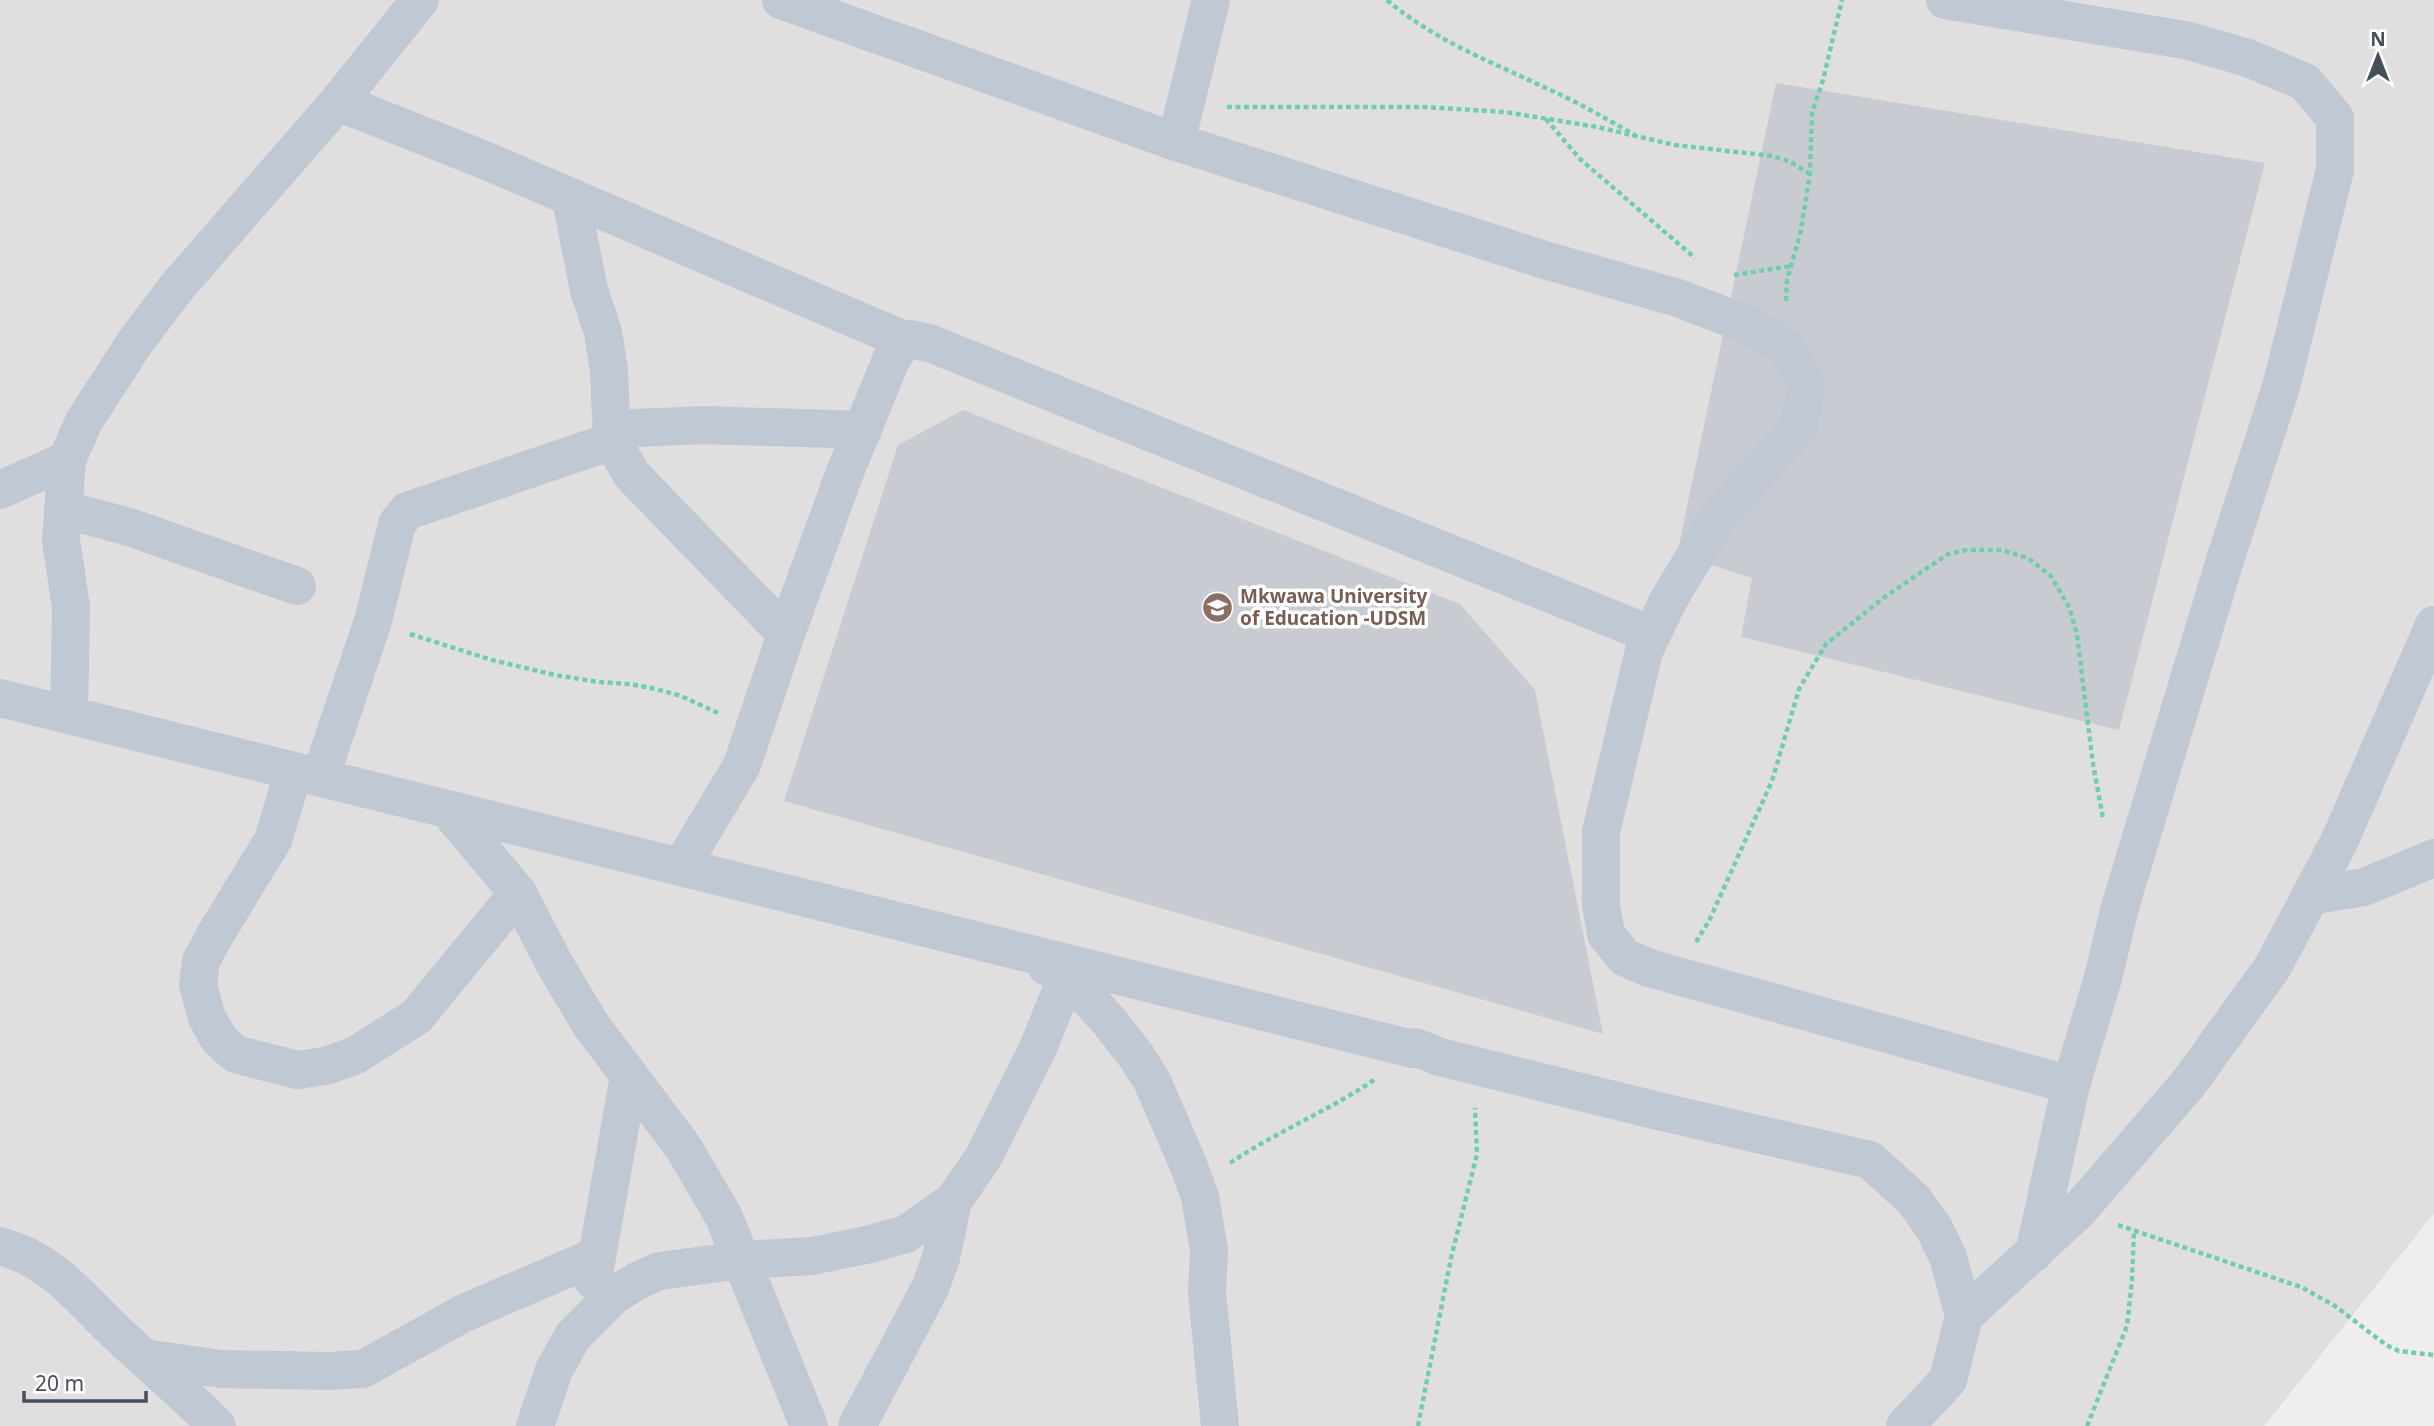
<svg xmlns="http://www.w3.org/2000/svg" width="2434" height="1426" viewBox="0 0 2434 1426" font-family="'Noto Sans',sans-serif">
	<style>
		.education { fill: #e1dedf }
		.building { fill: #c9cbd3 }
		.lines { fill: none; stroke-linecap: round; stroke-linejoin: round }
		.path { stroke: #70cfaa; stroke-width: 4.5; stroke-dasharray: 5 3.5; stroke-linecap: butt }
		.minor { stroke: #c0c8d3; stroke-width: 38 }
		.labels { text-anchor: middle; dominant-baseline: central; stroke-width: 7; stroke-linejoin: round; paint-order: stroke }
		.education-label { font-size: 19px; font-weight: bold; fill: #785e54; stroke: #fff; text-anchor: start }
	</style>
	<rect width="100%" height="100%" fill="#f0eded"/>
	<path class="education" d="M0,0h2434v1213l-170,213h-2264z"/>
	<path class="building" d="M1776,83l489,80 -146,567 -378,-93 11,-59 -75,-24z
		M963,410l497,194 75,86 68,344 -819,-233 114,-356z"/>
	<g class="lines">
		<path class="path" d="M1387,0c48,41 105,62 161,89 30,13 58,30 87,46
			M1227,107h195l83,5 92,15 78,18 97,11 17,5 21,13
			M1546,119l34,40 115,99
			M1734,275l58,-9
			M1786,301l1,-21 13,-45 10,-61 2,-62 11,-32 19,-80
			M410,634l82,26 63,15 43,7 32,2 26,5 25,7 37,17
			M1696,942l13,-21 63,-140 27,-92 27,-45 60,-48 62,-42 19,-4h35l26,8 23,18 19,33 7,26 16,129 10,54
			M1230,1163c46,-31 98,-52 144,-83
			M2118,1225l183,62 34,19 51,39 13,6 35,4
			M1418,1426l33,-168 26,-104 -2,-46
			M2087,1426l40,-100 5,-46 2,-49"/>
		<path class="minor" d="M781,0l395,142 372,119 130,37 73,28 34,21 12,17 9,23 -8,41 -79,88 -50,83 -25,52 -43,181v73l5,29 18,23 25,11 422,117
			M1945,0l240,40 63,18 57,24 30,36v52l-54,217 -56,173 -105,347 -17,71 -32,107 -37,168
			M338,102l144,57 422,181
			M1176,142l35,-142
			M571,200l18,90 14,42 6,39 3,70 20,34 154,159
			M611,429l93,-4 159,5
			M0,490l67,-30
			M63,509l69,19 165,58
			M0,698l1413,351 2,-2 25,10 214,53 216,50 44,40 20,28 14,29 16,59 -16,64 -43,46
			M69,715l2,-108 -10,-67 6,-80 17,-39 52,-80 40,-53 162,-186 82,-102
			M294,771l-21,69 -58,95 -14,26 -3,24 9,33 12,21 16,15 63,16 27,-4 29,-10 62,-39 102,-124
			M320,778l53,-157 24,-97 10,-13 205,-70
			M448,810l70,83 36,70 37,62 92,122 40,68 86,211
			M681,867l61,-102 44,-131 59,-162 46,-112 13,-20 7,-1 21,5 720,291
			M2310,896l54,-9 70,-29
			M1046,966l21,10 42,45 28,36 15,24 36,83 12,33 9,53 -2,42 13,134
			M0,1246c55,15 80,53 119,89 32,30 66,59 98,91
			M593,1280l36,-204
			M1964,1316l114,-105 110,-127 84,-116 67,-126 95,-217
			M144,1358l77,11 108,2 34,-2 101,-56 133,-57
			M535,1426l19,-56 19,-34 40,-40 24,-15 22,-10 83,-11 70,-4 54,-11 40,-11 47,-33 30,-43 55,-110 29,-72
			M857,1426l73,-138 11,-30 12,-57"/>
	</g>
	<defs>
		<symbol id="university-disc" viewBox="-11 -11 22 22"><circle r="9.5" fill="#8d6e63" stroke="#fff"/><path d="M0-5L7-2L0 1L-7-2ZM-4 1L0 2.5L4 1V4Q0 6-4 4Z" fill="#fff"/></symbol>
	</defs>
	<g fill-rule="evenodd">
		<use href="#university-disc" x="1200" y="590" width="35" height="35"/>
	</g>
	<g class="labels">
		<g class="education-label">
			<text x="1240" y="596">Mkwawa University<tspan x="1240" dy="22">of Education -UDSM</tspan></text>
		</g>
	</g>
	<g transform="translate(2378 56)" stroke="#ffffff" stroke-width="5" paint-order="stroke">
	<path d="M0-5L12 26L0 18L-12 26Z" fill="#454e5b"/>
	<text y="-10" font-size="19" font-weight="bold" text-anchor="middle" fill="#454e5b">N</text>
	</g>
	<path d="M24 1391v10h122v-10" fill="none" stroke="#454e5b" stroke-width="3.5"/>
	<text x="35" y="1391" font-size="21" fill="#454e5b" stroke="#ffffff" stroke-width="5" paint-order="stroke">20 m</text>
</svg>
